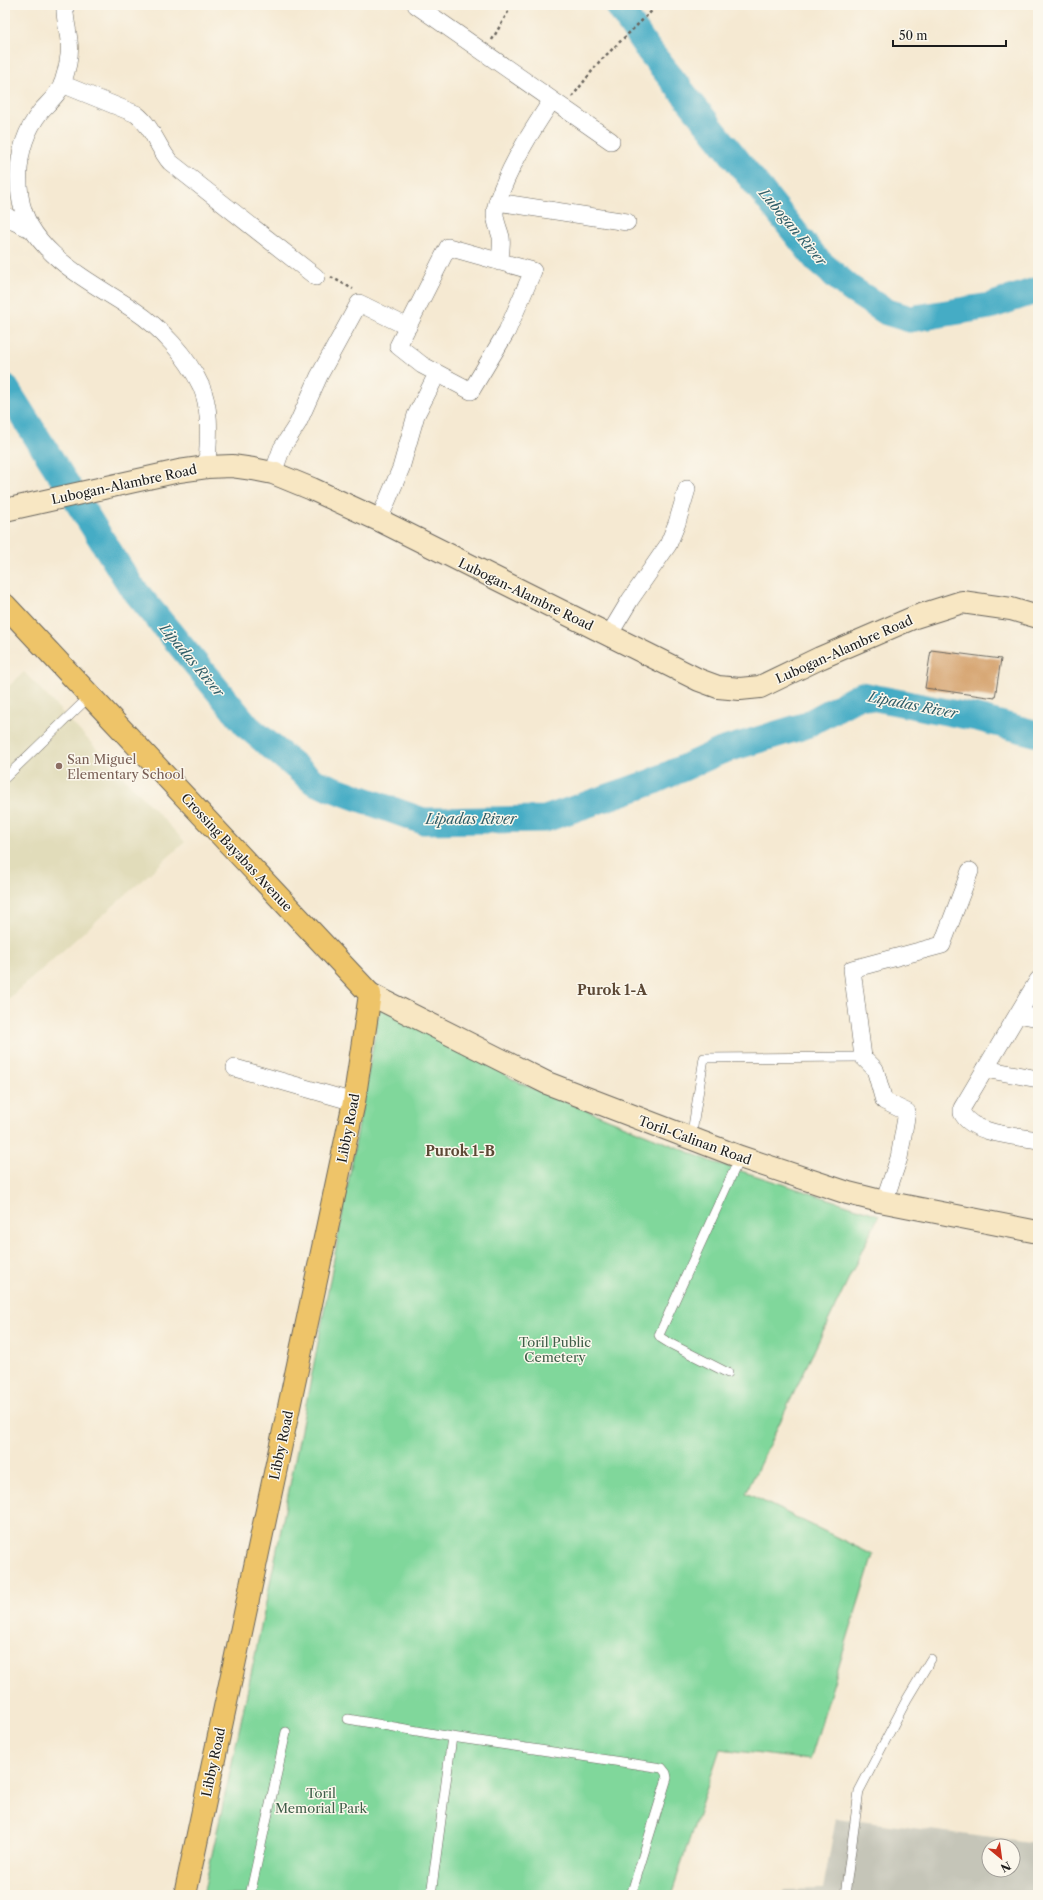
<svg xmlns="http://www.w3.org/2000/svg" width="1043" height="1900" viewBox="0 0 1043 1900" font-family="'Libre Caslon Text',serif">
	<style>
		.built { fill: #e1dcba }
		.industrial { fill: #c5c5b8; fill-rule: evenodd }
		.green { fill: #80d79b; stroke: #4e7a5c }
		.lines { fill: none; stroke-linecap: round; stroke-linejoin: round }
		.river { stroke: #45acc5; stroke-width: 27 }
		.building { fill: #d29b63 }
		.lane-casing { stroke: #68645c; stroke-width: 10 }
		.street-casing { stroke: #68645c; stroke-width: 18 }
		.secondary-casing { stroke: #68645c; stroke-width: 24 }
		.primary-casing { stroke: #68645c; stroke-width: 24 }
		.path { stroke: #68645c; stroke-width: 2.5; stroke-dasharray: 3 3; stroke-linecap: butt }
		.lane { stroke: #fff; stroke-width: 9 }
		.street { stroke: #fff; stroke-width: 17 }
		.secondary { stroke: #f8e7c3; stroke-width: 22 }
		.primary { stroke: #eec469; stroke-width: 22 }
		.education-dot { fill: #8d6e63; stroke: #fbf7ec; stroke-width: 1.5 }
		.labels { text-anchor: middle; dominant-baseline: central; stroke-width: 3; stroke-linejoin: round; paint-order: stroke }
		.street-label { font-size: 13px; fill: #1c1c1c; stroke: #fbf7ec }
		.education-label { font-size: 13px; fill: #785e54; stroke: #fbf7ec; text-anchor: start }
		.park-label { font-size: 13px; fill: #3f5d48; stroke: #fbf7ec }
		.water-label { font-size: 14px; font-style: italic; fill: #2e5d68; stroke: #fbf7ec }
		.neighbourhood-label { font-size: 14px; font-weight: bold; fill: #5c4835; stroke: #fbf7ec }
	</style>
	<rect width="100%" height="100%" fill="#fbf7ec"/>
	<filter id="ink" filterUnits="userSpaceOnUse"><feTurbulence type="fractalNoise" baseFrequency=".025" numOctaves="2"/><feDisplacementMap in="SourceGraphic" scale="8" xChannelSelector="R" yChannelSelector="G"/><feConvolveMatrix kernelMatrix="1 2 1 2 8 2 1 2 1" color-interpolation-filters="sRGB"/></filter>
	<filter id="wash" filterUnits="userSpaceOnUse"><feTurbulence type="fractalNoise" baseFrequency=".012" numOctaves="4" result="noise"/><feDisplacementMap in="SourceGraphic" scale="16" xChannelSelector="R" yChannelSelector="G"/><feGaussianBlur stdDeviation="0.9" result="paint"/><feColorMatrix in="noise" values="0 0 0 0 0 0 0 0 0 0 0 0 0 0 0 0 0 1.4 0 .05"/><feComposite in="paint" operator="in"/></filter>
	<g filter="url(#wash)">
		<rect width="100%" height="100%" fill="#f5e9d2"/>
		<path class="built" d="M24,672l161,170 -180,160v-312z"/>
		<path class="industrial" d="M836,1818l202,26v51h-256l3,-5 38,-1zM989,1846h24v24h-24z"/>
		<path class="green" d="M380,1006l140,77 193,79 166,53 -133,278 127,62 -63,205 -90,-11 -49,146h-468c66,-295 125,-592 177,-889z"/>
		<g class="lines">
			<path class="river" d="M618,5l29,43 170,212 34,29 36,23 23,7 80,-13 48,-16
				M5,387l126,199 117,141 66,55 109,39 122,-2 107,-37 69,-31 83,-25 57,-31 116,23 61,16"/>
		</g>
		<g id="blocks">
			<path class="building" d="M931,650l70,9 -6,39 -70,-10z"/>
		</g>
	</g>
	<g filter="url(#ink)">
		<use href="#blocks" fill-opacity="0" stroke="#68645c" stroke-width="1"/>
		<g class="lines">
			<defs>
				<path id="lane" d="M5,778l85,-82
					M691,1139l13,-81 159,-1
					M728,1373l-59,-30 -8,-5 -2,-3 81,-178
					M348,1719l104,18 210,31 4,5 1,5 -36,117
					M250,1895l36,-163
					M431,1895l21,-158
					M845,1895l14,-104 48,-92 24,-40"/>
				<path id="street" d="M65,5c-1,12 3,24 4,36 2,14 -2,28 -6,41 -3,11 -15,21 -22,29 -20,25 -25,54 -21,85 7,56 72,86 114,114 27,18 53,46 67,76 11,25 7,54 6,81
					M416,5l195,136
					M62,84l74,30c16,12 21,32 34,48l146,115
					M497,202l130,20
					M5,215l10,7 15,7
					M448,247l85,24 -26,60 -36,60 -49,-26 -24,-19z
					M499,262c2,-9 3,-17 2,-25 -2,-8 -6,-15 -6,-24 0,-8 4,-16 7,-24 13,-32 31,-60 50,-89
					M273,473l9,-25 16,-25 21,-47 40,-73 49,24
					M379,520l22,-52 15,-53 21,-41
					M609,635l21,-35 38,-55 9,-22 10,-34
					M1038,980l-70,118 -6,10v5c10,21 55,23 76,27
					M1018,1014l20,4
					M235,1068l119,34
					M985,1069l53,10
					M884,1202l15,-44 8,-46 -23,-11 -9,-32 -12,-12 -11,-88 90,-24 28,-74"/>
				<path id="secondary" d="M5,510l174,-39 28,-4 25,-1 21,3 20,4 39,16 67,31 320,160 19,7 22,2 20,-2 60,-29 95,-41 47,-15 49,7 27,8
					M370,994l177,89 193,74 108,36 32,8 158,31"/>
				<path id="primary" d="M5,605l365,389 -16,108 -169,793"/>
			</defs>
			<use href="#lane" class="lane-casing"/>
			<use href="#street" class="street-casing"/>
			<use href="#secondary" class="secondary-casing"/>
			<use href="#primary" class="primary-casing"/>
			<path class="path" d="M492,40l20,-35
				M572,97l27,-35 59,-57
				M331,277l22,12"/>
			<use href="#lane" class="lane"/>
			<use href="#street" class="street"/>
			<use href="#secondary" class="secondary"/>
			<use href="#primary" class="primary"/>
		</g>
	</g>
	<circle class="education-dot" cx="59" cy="766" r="4"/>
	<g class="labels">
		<g class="street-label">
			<text transform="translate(124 484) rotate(-12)">Lubogan-Alambre Road</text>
			<text transform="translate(526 594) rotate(26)">Lubogan-Alambre Road</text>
			<text transform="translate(844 649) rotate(-24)">Lubogan-Alambre Road</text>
			<text transform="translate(237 852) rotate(47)">Crossing Bayabas Avenue</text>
			<text transform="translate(348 1128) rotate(-79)">Libby Road</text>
			<text transform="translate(695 1140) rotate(20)">Toril-Calinan Road</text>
			<text transform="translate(281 1445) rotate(-78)">Libby Road</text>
			<text transform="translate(213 1762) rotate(-78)">Libby Road</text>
		</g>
		<g class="education-label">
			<text x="67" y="759">San Miguel<tspan x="67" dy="15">Elementary School</tspan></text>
		</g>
		<g class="park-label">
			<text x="555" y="1342">Toril Public<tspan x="555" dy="15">Cemetery</tspan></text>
			<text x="321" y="1793">Toril<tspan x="321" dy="15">Memorial Park</tspan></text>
		</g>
		<g class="water-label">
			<text transform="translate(793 227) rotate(50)">Lubogan River</text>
			<text transform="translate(192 660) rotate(50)">Lipadas River</text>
			<text transform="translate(913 705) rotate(11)">Lipadas River</text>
			<text x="471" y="819">Lipadas River</text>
		</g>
		<g class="neighbourhood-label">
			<text x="612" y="990">Purok 1-A</text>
			<text x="460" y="1151">Purok 1-B</text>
		</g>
	</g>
	<rect width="1043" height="1900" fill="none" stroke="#fbf7ec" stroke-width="20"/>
	<g transform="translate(1001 1858) rotate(151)"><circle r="19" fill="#fbf7ec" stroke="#a29f99"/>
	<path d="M0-3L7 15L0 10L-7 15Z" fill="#c8321e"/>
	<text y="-6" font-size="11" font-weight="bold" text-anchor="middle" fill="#1c1c1c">N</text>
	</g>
	<path d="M893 40v6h113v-6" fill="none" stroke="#1c1c1c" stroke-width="2"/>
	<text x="899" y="40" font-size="12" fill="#1c1c1c" stroke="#fbf7ec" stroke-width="3" paint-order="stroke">50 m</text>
</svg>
